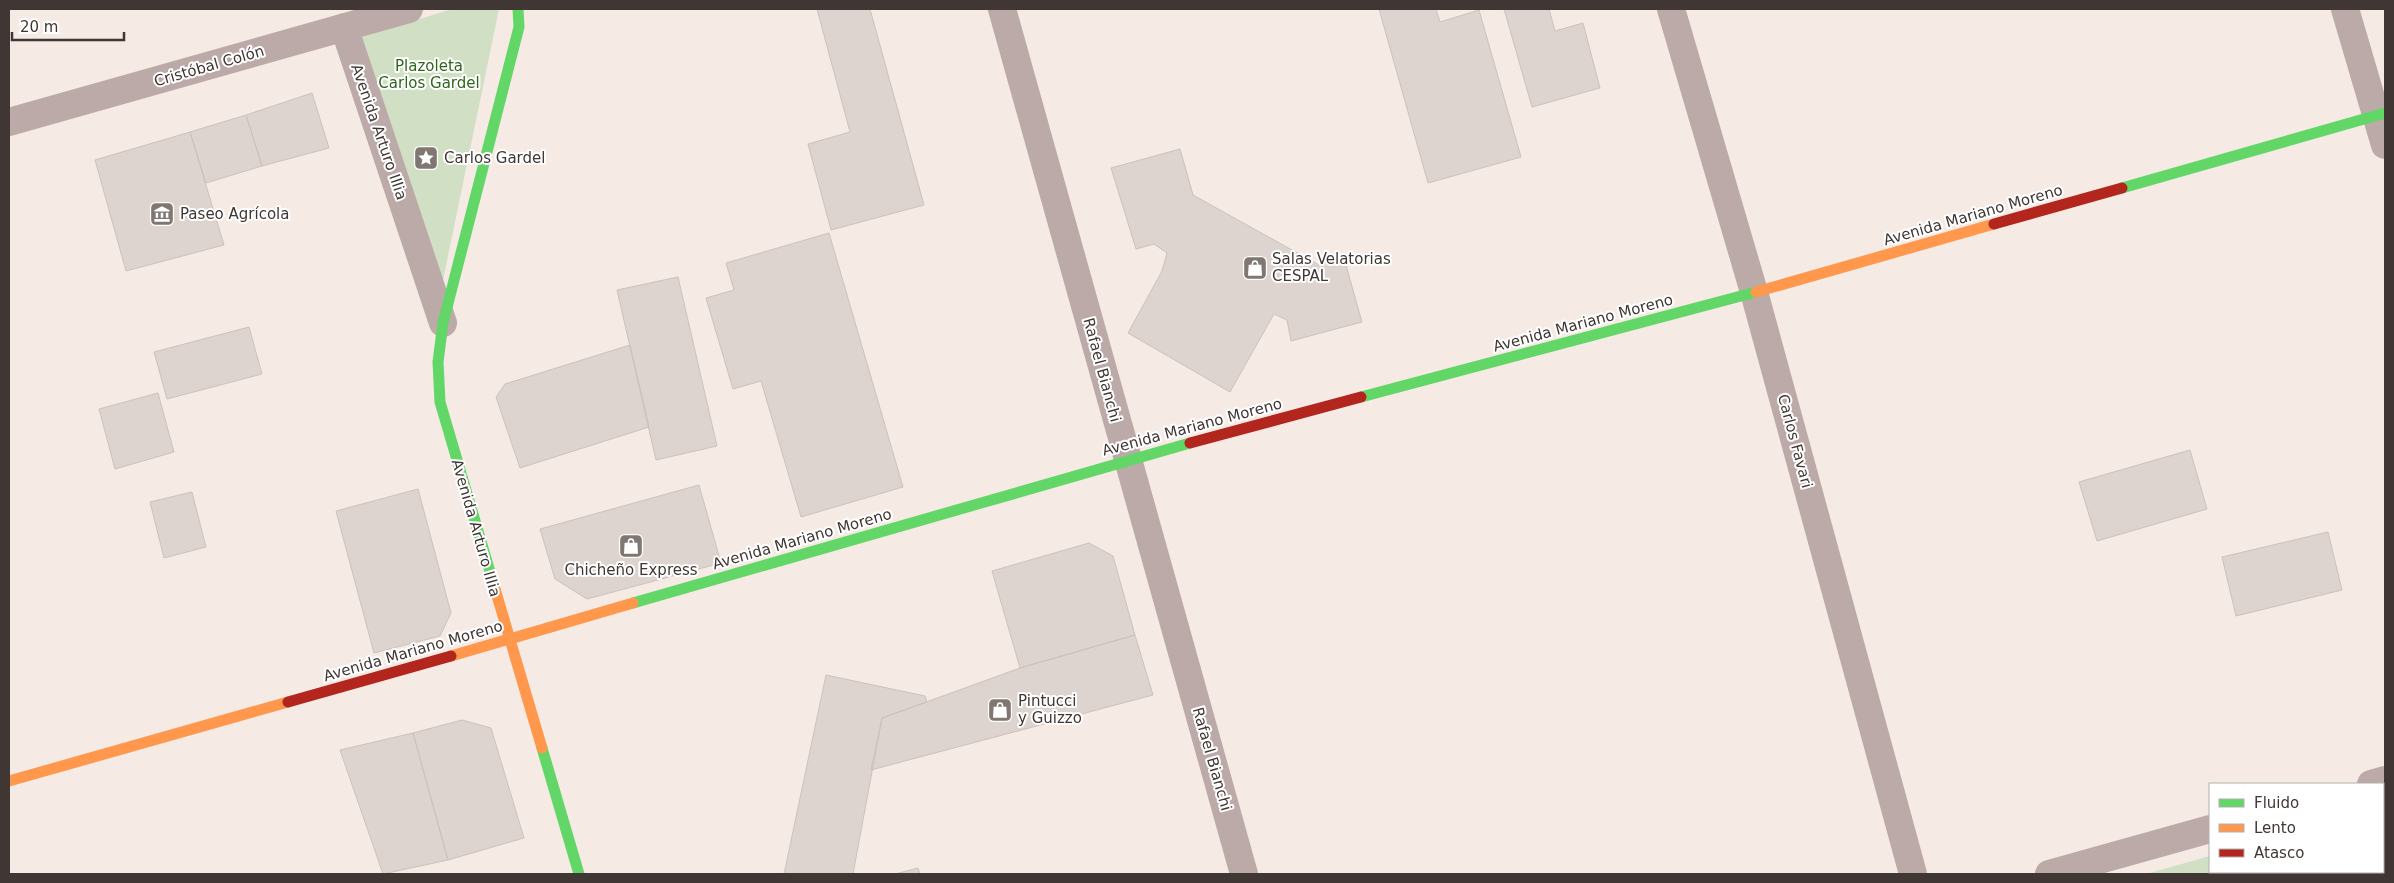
<svg xmlns="http://www.w3.org/2000/svg" width="2394" height="883" viewBox="0 0 2394 883" font-family="'DejaVu Sans',sans-serif">
	<style>
		.green { fill: #d1e0c4 }
		.building { fill: #ddd3cf; stroke: #cbc2be }
		.lines { fill: none; stroke-linecap: round; stroke-linejoin: round }
		.street { stroke: #bcaaa8; stroke-width: 28 }
		.fast { stroke: #63d668; stroke-width: 11 }
		.slow { stroke: #ff974d; stroke-width: 11 }
		.jam { stroke: #b3261e; stroke-width: 11 }
		.labels { text-anchor: middle; dominant-baseline: central; stroke-width: 4; stroke-linejoin: round; paint-order: stroke }
		.street-label { font-size: 15px; fill: #403734; stroke: #fff }
		.park-label { font-size: 15px; fill: #2e661c; stroke: #fff }
		.poi-label { font-size: 15px; fill: #403734; stroke: #fff; text-anchor: start }
	</style>
	<rect width="100%" height="100%" fill="#f6eae4"/>
	<path class="green" d="M452,9h47l-57,276 -84,-247z
		M2385,808v66h-239l64,-18v16h173v-63z"/>
	<path class="building" d="M817,9h53l54,196 -93,25 -23,-86 42,-12z
		M1379,9h57l4,13 39,-12 42,147 -93,26z
		M1504,9h45l6,22 28,-8 17,65 -68,19z
		M312,93l17,55 -67,18 -16,-51z
		M246,115l16,51 -56,17 -16,-51z
		M190,132l34,113 -98,26 -31,-111z
		M1180,149l13,46 126,70 25,-7 18,64 -71,19 -4,-21 -13,-6 -44,78 -102,-59 34,-62 5,-18 -13,-9 -18,5 -25,-81z
		M829,233l74,254 -102,30 -40,-136 -28,8 -27,-91 28,-8 -8,-27z
		M678,277l39,169 -61,14 -39,-170z
		M249,327l13,47 -95,25 -13,-47z
		M630,345l19,82 -129,41 -24,-71 9,-13z
		M158,393l16,59 -59,17 -16,-60z
		M2190,450l17,59 -110,32 -18,-59z
		M699,485l22,78 -134,36 -32,-20 -15,-50z
		M418,489l33,124 -11,23 -66,17 -38,-142z
		M192,492l14,55 -42,11 -14,-56z
		M2328,532l14,58 -106,26 -14,-59z
		M1089,543l24,13 22,79 -115,33 -28,-97z
		M1135,635l18,60 -282,75 11,-52 138,-50z
		M826,675l99,21 2,6 -45,16 -29,156h-69z
		M462,720l29,8 33,110 -76,22 -35,-127z
		M413,733l35,127 -65,14 -43,-124z
		M918,868l2,6h-25z"/>
	<g class="lines">
		<path class="street" d="M1002,9l242,865
			M1671,9l83,283 159,582
			M2345,9l40,136
			M344,27l99,296
			M9,122l400,-113
			M2371,784l14,-4
			M2049,874l161,-45"/>
		<path class="fast" d="M2122,188l263,-75
			M1361,397l395,-105
			M493,582l-53,-180 -2,-40 5,-39 76,-296 -1,-18
			M633,603l557,-160
			M542,748l37,126"/>
		<path class="slow" d="M1756,292l238,-68
			M493,582l49,166
			M451,656l182,-53
			M9,781l279,-79"/>
		<path class="jam" d="M1994,224l128,-36
			M1190,443l171,-46
			M288,702l163,-46"/>
	</g>
	<defs>
		<symbol id="sight-square" viewBox="-11 -11 22 22"><rect x="-9" y="-9" width="18" height="18" rx="4" fill="#807672" stroke="#fff"/><path d="M0-6L1.8-2.2L6-1.7L2.9 1.2L3.7 5.4L0 3.3L-3.7 5.4L-2.9 1.2L-6-1.7L-1.8-2.2Z" fill="#fff"/></symbol>
		<symbol id="museum-square" viewBox="-11 -11 22 22"><rect x="-9" y="-9" width="18" height="18" rx="4" fill="#807672" stroke="#fff"/><path d="M0-6L6-3V-2H-6V-3ZM-5-1h2V3h-2ZM-1-1h2V3h-2ZM3-1h2V3H3ZM-6 4H6V6H-6Z" fill="#fff"/></symbol>
		<symbol id="shop-square" viewBox="-11 -11 22 22"><rect x="-9" y="-9" width="18" height="18" rx="4" fill="#807672" stroke="#fff"/><path d="M-5-2.5h2.3a2.7 3.5 0 0 1 5.4 0H5L5.5 6h-11ZM-1.5-2.5h3a1.5 2.3 0 0 0-3 0Z" fill="#fff"/></symbol>
	</defs>
	<g fill-rule="evenodd">
		<use href="#sight-square" x="412" y="144" width="28" height="28"/>
		<use href="#museum-square" x="148" y="200" width="28" height="28"/>
		<use href="#shop-square" x="1241" y="254" width="28" height="28"/>
		<use href="#shop-square" x="617" y="532" width="28" height="28"/>
		<use href="#shop-square" x="986" y="696" width="28" height="28"/>
	</g>
	<g class="labels">
		<g class="street-label">
			<text transform="translate(209 66) rotate(-16)">Cristóbal Colón</text>
			<text transform="translate(379 132) rotate(71)">Avenida Arturo Illia</text>
			<text transform="translate(1973 215) rotate(-16)">Avenida Mariano Moreno</text>
			<text transform="translate(1583 323) rotate(-15)">Avenida Mariano Moreno</text>
			<text transform="translate(1102 370) rotate(75)">Rafael Bianchi</text>
			<text transform="translate(1192 427) rotate(-15)">Avenida Mariano Moreno</text>
			<text transform="translate(1795 441) rotate(75)">Carlos Favari</text>
			<text transform="translate(476 528) rotate(74)">Avenida Arturo Illia</text>
			<text transform="translate(802 539) rotate(-16)">Avenida Mariano Moreno</text>
			<text transform="translate(413 651) rotate(-16)">Avenida Mariano Moreno</text>
			<text transform="translate(1212 759) rotate(74)">Rafael Bianchi</text>
		</g>
		<g class="park-label">
			<text x="429" y="66">Plazoleta<tspan x="429" dy="17">Carlos Gardel</tspan></text>
		</g>
		<g class="poi-label">
			<text x="444" y="158">Carlos Gardel</text>
			<text x="180" y="214">Paseo Agrícola</text>
			<text x="1272" y="259">Salas Velatorias<tspan x="1272" dy="17">CESPAL</tspan></text>
			<text x="631" y="570" text-anchor="middle">Chicheño Express</text>
			<text x="1018" y="701">Pintucci<tspan x="1018" dy="17">y Guizzo</tspan></text>
		</g>
	</g>
	<rect width="2394" height="883" fill="none" stroke="#403734" stroke-width="20"/>
	<rect x="2209" y="783" width="175" height="90" fill="#ffffff" stroke="#b3afae"/>
	<rect x="2219" y="799" width="25" height="8" fill="#63d668" stroke="#b3afae"/>
	<text x="2254" y="808" font-size="15" fill="#403734">Fluido</text>
	<rect x="2219" y="824" width="25" height="8" fill="#ff974d" stroke="#b3afae"/>
	<text x="2254" y="833" font-size="15" fill="#403734">Lento</text>
	<rect x="2219" y="849" width="25" height="8" fill="#b3261e" stroke="#b3afae"/>
	<text x="2254" y="858" font-size="15" fill="#403734">Atasco</text>
	<path d="M12 32v8h112v-8" fill="none" stroke="#403734" stroke-width="2.5"/>
	<text x="20" y="32" font-size="15" fill="#403734" stroke="#ffffff" stroke-width="4" paint-order="stroke">20 m</text>
</svg>
